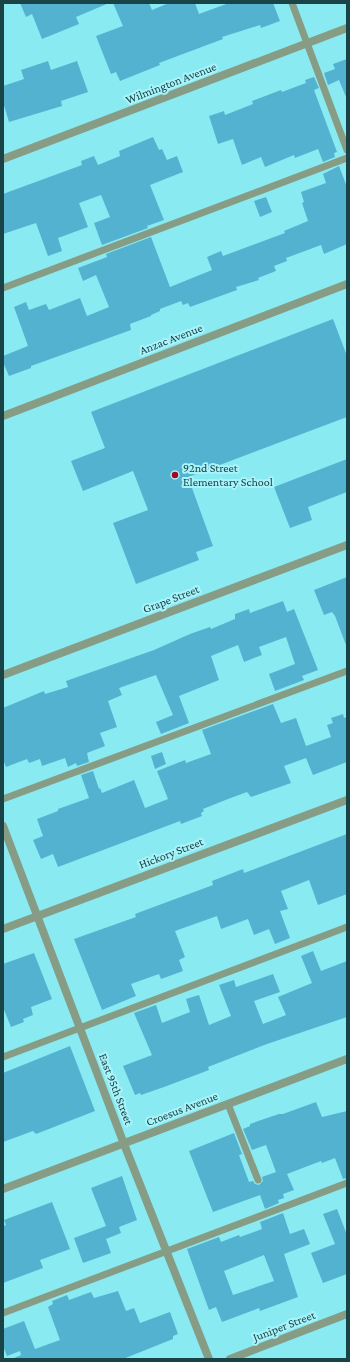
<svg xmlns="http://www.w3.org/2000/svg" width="350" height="1362" viewBox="0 0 350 1362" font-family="'Crimson Pro',serif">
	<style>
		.building { fill: #54b2d1; fill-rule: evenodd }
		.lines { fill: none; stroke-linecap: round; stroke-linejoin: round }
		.lane { stroke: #879c85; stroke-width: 7 }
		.street { stroke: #879c85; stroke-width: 8 }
		.poi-dot { fill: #a40821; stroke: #a9f4fa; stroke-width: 1.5 }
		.labels { text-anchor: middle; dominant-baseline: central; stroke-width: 4; stroke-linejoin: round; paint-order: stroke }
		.street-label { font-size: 12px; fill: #194346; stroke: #a9f4fa }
		.poi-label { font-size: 12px; fill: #194346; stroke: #a9f4fa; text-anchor: start }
	</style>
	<rect width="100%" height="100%" fill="#89eaf2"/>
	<path class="building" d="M20,3h89l-33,14 3,7 -37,15 -10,-25 -6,3z
		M113,3h36l3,7 17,-7h26l4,11 30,-11h44l7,18 -19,7 -1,-3 -38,12 1,2 -64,24 1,2 -40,16 -4,-9 -5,2 -15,-38 27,-10z
		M347,59v38h-1l-7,-17 -11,5 -4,-12 11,-4 -2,-5z
		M48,61l3,9 26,-9 11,31 -27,9 1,5 -53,16 -6,-20v-16l21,-7 -3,-9z
		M314,77l5,11 -5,2 23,62 -3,1 1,4 -12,5 -5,-13 -23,9 -1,-3 -29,12 -4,-10 -19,8 -9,-26 -15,5 -9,-28 15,-5 1,4 28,-11 -1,-3 29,-11 1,2 24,-9 -1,-3z
		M153,137l6,13 3,-1 5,11 10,-4 6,16 -33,13 14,35 -17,6 1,2 -46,17 -8,-22 16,-6 -9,-22 -22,8 9,24 -30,11 4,13 -14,5 -12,-33 -33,11v-40l79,-29 -1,-4 13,-5 4,9 22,-9 -1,-5z
		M339,166l8,21v57l-23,10 -3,-9 -35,13 1,3 -13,5 2,5 -18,7 1,2 -23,7 1,3 -47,17 -2,-4 -5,2 -2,-4 -21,8v2l-9,4v1l-21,8 1,6 -100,36v2l-22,8 -6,-14v-6l25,-10 -14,-39 12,-5 3,8 17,-6 3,6 31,-12 7,18 22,-9 -13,-32 -13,6 -5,-13 29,-11 -1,-3 45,-17 19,50 42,-17 -5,-13 14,-6 2,5 62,-23 -1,-2 24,-10 -6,-18 2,-1 -3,-10 25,-9 -3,-9z
		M266,197l6,15 -12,5 -6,-16z
		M333,319l14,37v61l-159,60 25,69 -17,6 3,8 -63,24 -23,-61 35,-13 -15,-39 -50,20 -12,-30 34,-13 -14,-36z
		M347,459v33l-39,15 4,13 -22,8 -16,-41z
		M347,577v68h-1l-11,-29 -3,-4 -8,3 -10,-25z
		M283,601l4,11 7,-3 24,61 -16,6 2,4 -29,11 -6,-17 26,-10 -9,-27 -27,10 3,8 -18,7 -6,-17 -27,11 8,24 -40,16 10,27 -28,11 -5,-12 17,-7 -17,-40 -37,13 3,7 -14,6 9,26 -17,6 5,13 -18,7 2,9 -12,4 -1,-3 -8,4 -3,-9 -23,8 -2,-7 -11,4 -2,-4 -21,8 -3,-8v-51l41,-17 1,3 23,-7 -2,-6 88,-31 36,-16 20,-7 1,2 24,-10v-5l14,-5 1,4z
		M273,704l8,19 15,-5 10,28 25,-9 -4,-12 6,-2 -2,-5 12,-4 1,4 3,-1v45l-34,13 -7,-17 -22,8 7,17 -40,14 -4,-5 -19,7 -25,10 1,2 -3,2 1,3 -21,8 -1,-3 -122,46 -5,-13 -12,5 -8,-19 10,-4 -6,-17 21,-8v-2l31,-11 -8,-23 12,-4 6,18 1,-1 2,5 32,-13 11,28 23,-9 -11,-28 28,-11 1,3 25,-9 -9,-24z
		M162,752l4,12 -11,5 -4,-13z
		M347,834v60l-29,11 -9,-25 -28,11 7,18 -8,2 10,27 -15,6 -6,-15 -15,6 -6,-16 -27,10 -4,-13 -42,15 10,26 -6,3 4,11 -22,8 -2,-5 -28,10 5,12 -34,14 -28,-71 62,-22 -1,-3 16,-6 62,-23 -1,-4 31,-12 1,4z
		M313,951l8,20 26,-10v56l-80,27 -59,23 1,3 -45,17 -23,8 -1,-2 -5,2 -12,-29 29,-11 -18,-42 22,-8 6,18 28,-11 -4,-13 13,-4 10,30 22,-9 -12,-31 15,-5 2,7 37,-13 7,18 -26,9 9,23 23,-9 -8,-18 34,-14 -11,-27z
		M34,953l18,46 -21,8 2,8 -10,4 1,3 -13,5 -8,-20v-43z
		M70,1046l25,65 -59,23 -3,-3 -30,11v-69z
		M316,1102l6,15 25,-6v67l-4,1 -8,-21 -13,5 -1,-2 -34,13 7,16 -11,4 1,4 -6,2 1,3 -14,6 -5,-14 -47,17 -24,-61 45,-18 8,21 -3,1 10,27 4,-1 2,3 4,1 4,-4 -1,-4 14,-5 -10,-27 -14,5 -9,-21 7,-3v-2l17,-6 12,-4h4z
		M122,1176l15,44 -18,7 2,6 -15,6 5,14 -28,10 -9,-25 32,-12 -15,-38z
		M52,1202l18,47 -30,11 3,8 -40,15v-57l3,-1 -2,-5z
		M337,1209l10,26v39l-24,9 -12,-30 24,-9 -12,-30z
		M283,1213l7,21 14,-5 6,15 -26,10 14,43 -38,14 -1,-3 -37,14 -6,-15 -7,3 -22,-61 32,-12 2,5 18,-7 1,2 22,-8 -2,-7zM264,1255l10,26 -41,14 -9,-24z
		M118,1291l8,20 8,-3 6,15 30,-11 8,22 -5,2v3l-50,20h-111l9,-4 -1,-4 -13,5 -4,-10v-17l21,-8 11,28 25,-9 -12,-33 5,-3 -1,-3 15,-6 2,5 22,-8 3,6z"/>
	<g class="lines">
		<path class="lane" d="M292,3l55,147
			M3,288l344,-130
			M3,799l344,-128
			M3,1057l344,-130
			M228,1104l30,76
			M3,1313l344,-130"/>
		<path class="street" d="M3,159l344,-131
			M3,416l344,-132
			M3,675l344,-130
			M3,826l121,318 85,215
			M3,929l344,-129
			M3,1189l344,-130
			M230,1359l117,-45"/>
	</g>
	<circle class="poi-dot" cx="175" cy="475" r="4"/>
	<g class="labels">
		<g class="street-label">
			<text transform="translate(171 83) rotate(-21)">Wilmington Avenue</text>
			<text transform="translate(171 339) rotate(-21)">Anzac Avenue</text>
			<text transform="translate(171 599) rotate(-21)">Grape Street</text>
			<text transform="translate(171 853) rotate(-21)">Hickory Street</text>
			<text transform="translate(116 1089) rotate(69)">East 95th Street</text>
			<text transform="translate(182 1109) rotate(-21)">Croesus Avenue</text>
			<text transform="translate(284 1326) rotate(-21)">Juniper Street</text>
		</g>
		<g class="poi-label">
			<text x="183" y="468">92nd Street<tspan x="183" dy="14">Elementary School</tspan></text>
		</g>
	</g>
	<rect width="350" height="1362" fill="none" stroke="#194346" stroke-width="8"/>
</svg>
